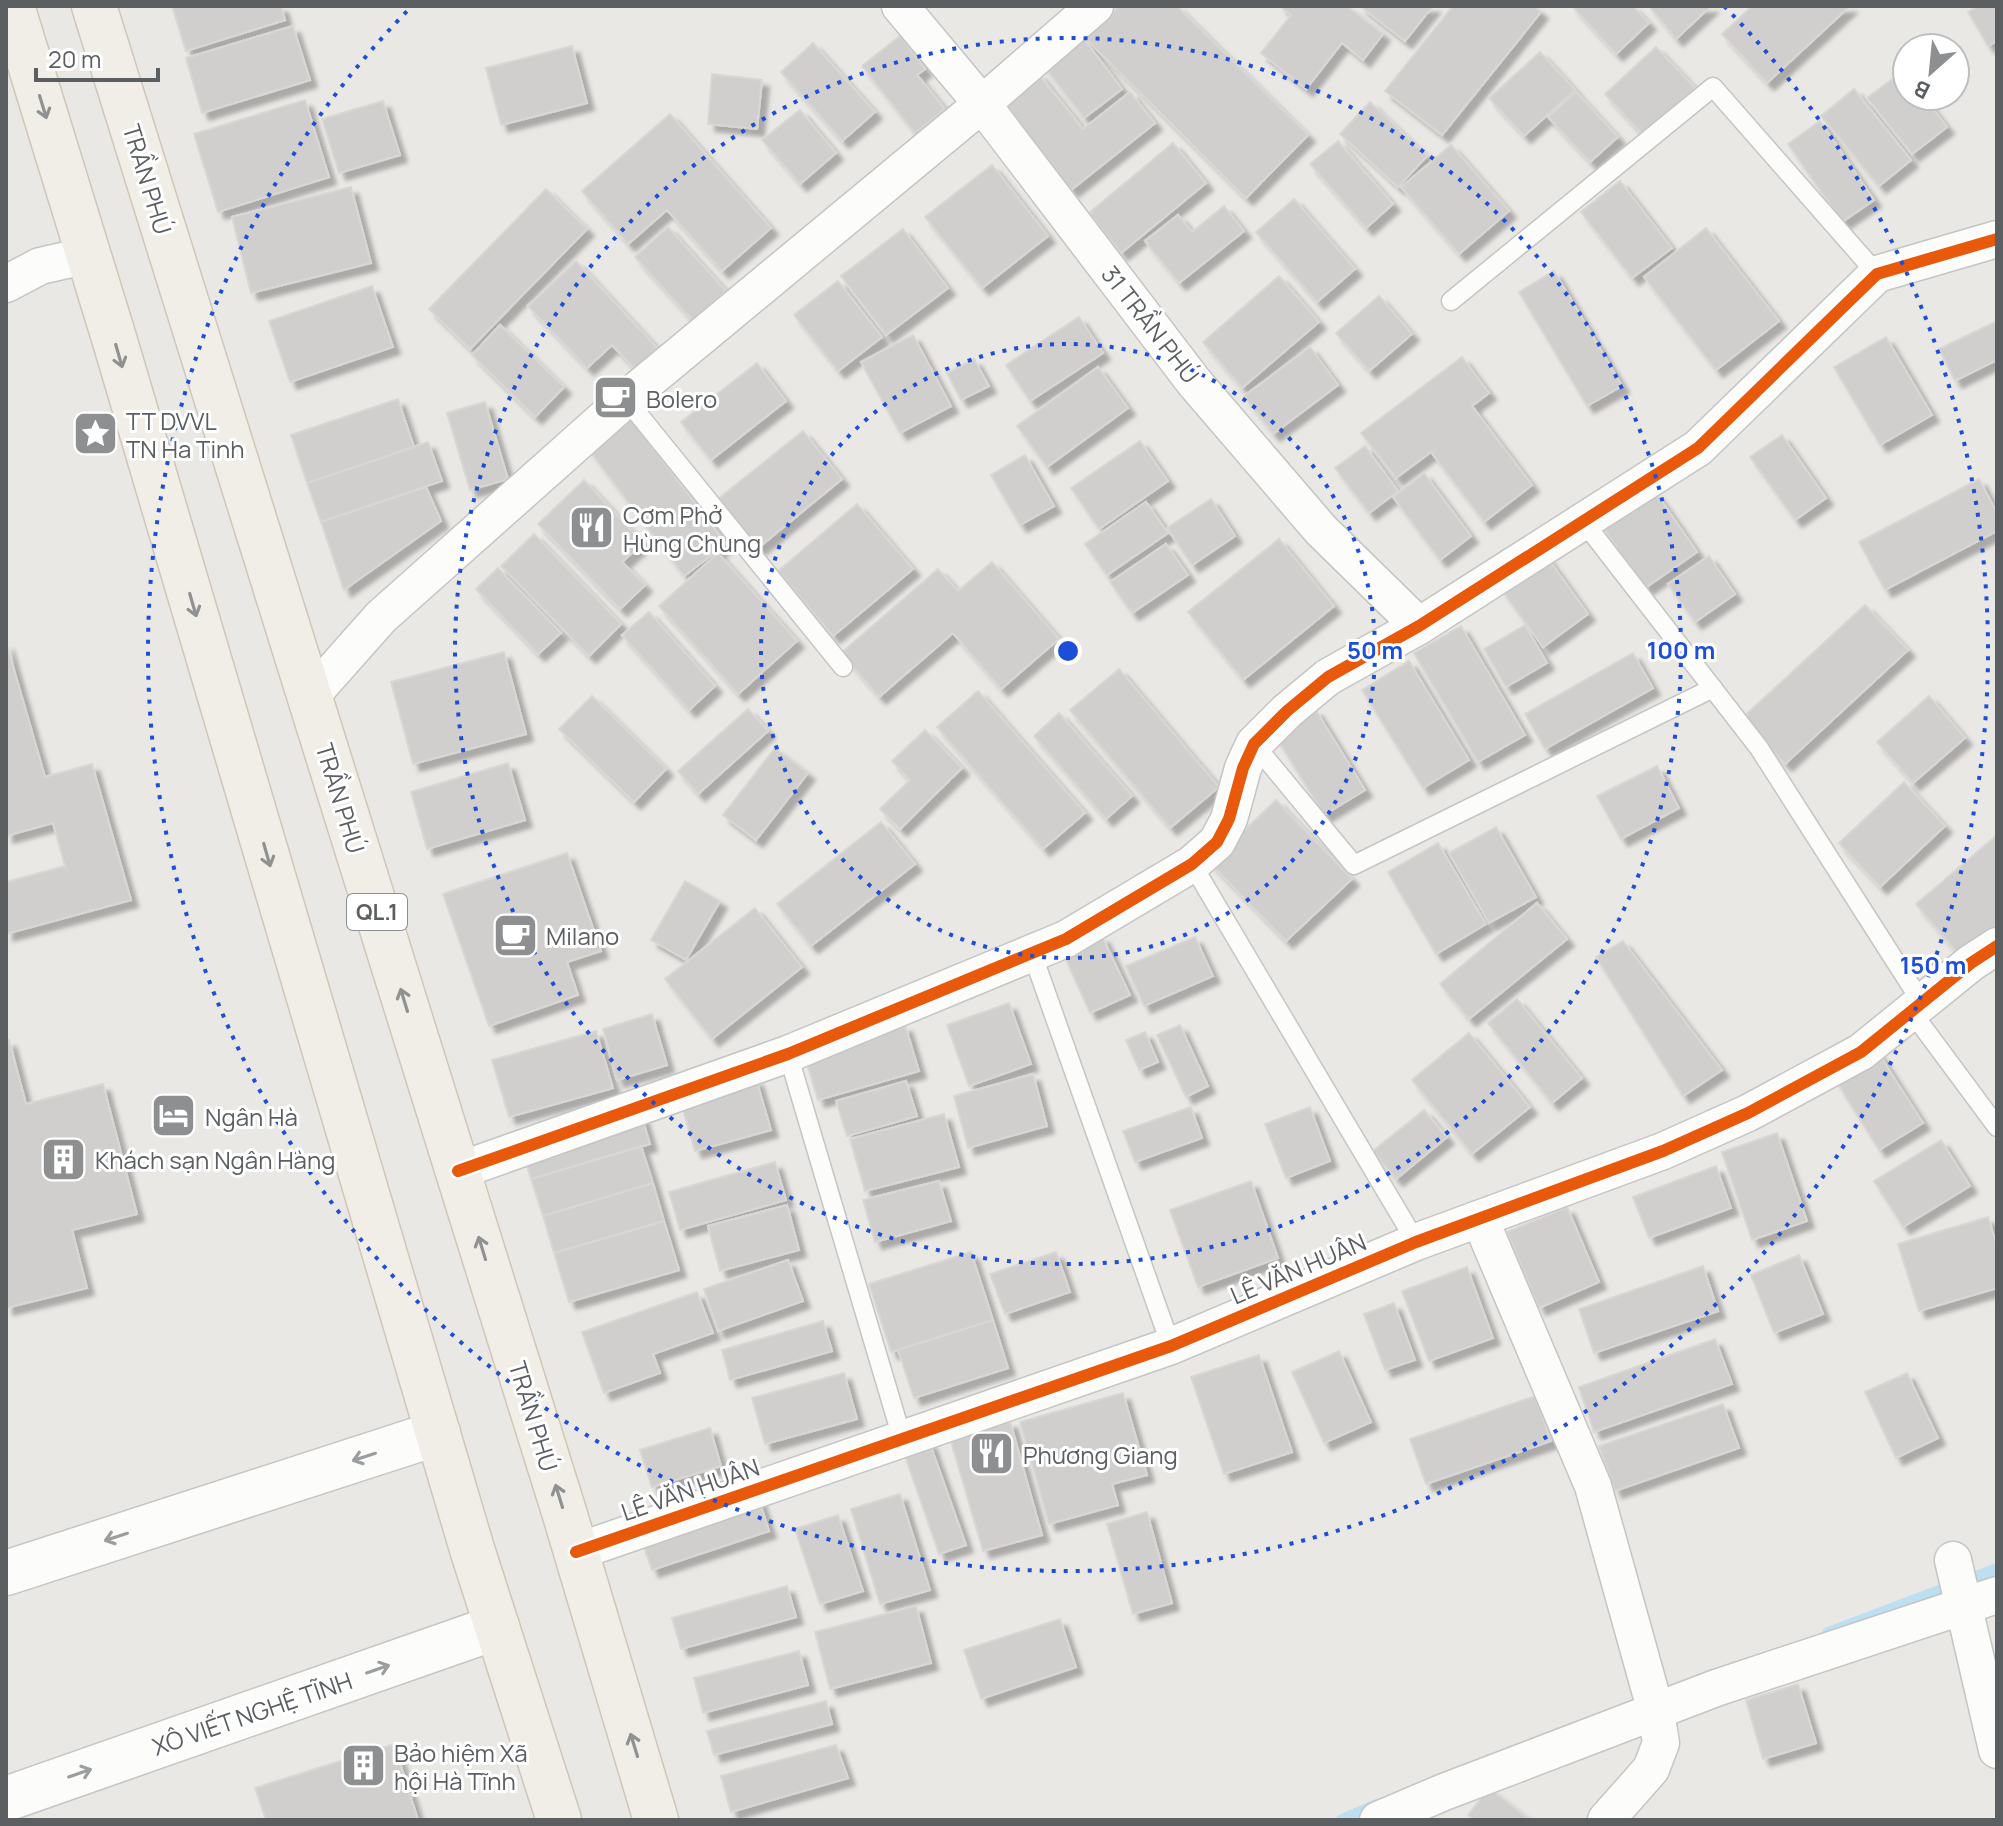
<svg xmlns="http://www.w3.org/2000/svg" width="2003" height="1826" viewBox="0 0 2003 1826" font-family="Manrope,sans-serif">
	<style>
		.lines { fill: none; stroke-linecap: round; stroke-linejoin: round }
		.stream { stroke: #bcdff1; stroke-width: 12 }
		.building { fill: #d1cfce; stroke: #d9d7d4; stroke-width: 2; filter: url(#shadow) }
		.lane-casing { stroke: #c4c5c5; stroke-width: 21 }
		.street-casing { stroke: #c4c5c5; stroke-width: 39 }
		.secondary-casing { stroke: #c4c5c4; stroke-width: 47 }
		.primary-casing { stroke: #d0c6b5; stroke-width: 47 }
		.lane { stroke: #fcfcfb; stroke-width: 18 }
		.street { stroke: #fcfcfb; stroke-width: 36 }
		.secondary { stroke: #fcfcfb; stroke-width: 44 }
		.primary { stroke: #f1eee8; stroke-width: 44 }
		.cycleway-casing { stroke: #fff; stroke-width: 17 }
		.cycleway { stroke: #e8590c; stroke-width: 12 }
		.oneway { stroke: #909191 }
		.oneway2 { stroke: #9b9e9f }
		.ring { fill: none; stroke: #1d4ed8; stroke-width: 4; stroke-dasharray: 4 8 }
		.labels { text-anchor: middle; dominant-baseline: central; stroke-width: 6; stroke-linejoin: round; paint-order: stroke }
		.shield { fill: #fff; stroke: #8c8f91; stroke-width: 2 }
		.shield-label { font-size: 22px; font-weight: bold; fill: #5b5f62 }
		.street-label { font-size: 24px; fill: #5b5f62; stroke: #fff }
		.poi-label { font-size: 24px; fill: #5b5f62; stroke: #fff; text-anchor: start }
		.centre { fill: #1d4ed8; stroke: #fff; stroke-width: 4 }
		.ring-label { font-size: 24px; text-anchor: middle; font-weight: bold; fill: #1d4ed8; stroke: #fff; stroke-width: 6; stroke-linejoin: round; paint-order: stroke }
	</style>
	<defs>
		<filter id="shadow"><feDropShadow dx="7" dy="7" stdDeviation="2" flood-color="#0004"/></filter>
	</defs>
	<rect width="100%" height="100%" fill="#eae8e5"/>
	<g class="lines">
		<path class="stream" d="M1828,1633l169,-64
			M1342,1820l35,-15"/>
	</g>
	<path class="building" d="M172,6h109l4,14 -99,31z
		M1119,6h58l131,129 -62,63 -160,-159z
		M1280,6h67l36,28 -20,26 -21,-17 -36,46 -45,-36 30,-38z
		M1360,6h73l-28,35z
		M1453,6h81l7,6 -99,123 -57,-44z
		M1572,6h61l16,17 -33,31z
		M1649,6h62l-35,33z
		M1752,6h98l-83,77 -45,-49z
		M1978,6h19v35l-9,5 -20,-34z
		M293,26l17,54 -108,33 -16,-55z
		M1078,31l44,58 -38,29 -45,-58z
		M900,36l25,33 -8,6 28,34 -30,24 -53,-67z
		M813,43l62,69 -33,29 -61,-69z
		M572,46l15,57 -86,22 -15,-57z
		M1656,47l39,41 -52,47 -38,-41z
		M1540,52l35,38 -51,46 -35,-38z
		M1903,71l4,4v21h16l24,31 -35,27 -45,-56z
		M1038,73l45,56 47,-37 25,31 -84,67 -71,-87z
		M712,74l50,6 -5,49 -49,-5z
		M1854,89l57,71 -32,26 -58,-70z
		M1576,92l42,45 -28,25 -42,-45z
		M305,100l24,77 -111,35 -24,-78z
		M383,101l17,54 -61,18 -17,-54z
		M1370,102l57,54 -29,31 -58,-53z
		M800,110l36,43 -36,31 -38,-44z
		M670,114l101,114 -49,43 -55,-61 -39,34 -46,-53z
		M1820,121l54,79 -32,22 -54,-78z
		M1338,141l55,63 -27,24 -56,-64z
		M1173,143l33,40 -85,70 -32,-40z
		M1451,145l58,66 -50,43 -58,-67z
		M992,165l56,71 -66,52 -57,-71z
		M1620,181l52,67 -40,30 -51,-66z
		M351,187l20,76 -120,30 -19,-76z
		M546,189l41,40 -117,120 -41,-40z
		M1294,199l61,70 -38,33 -61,-70z
		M1224,206l20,25 -65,52 -34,-42 33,-26 14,17z
		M668,227l58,64 -33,30 -58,-64z
		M1706,228l73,93 -63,49 -72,-93z
		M903,229l45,59 -62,47 -45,-59z
		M576,261l83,89 -23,20 -24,-25 -25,23 -59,-62z
		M1554,271l68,115 -35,20 -68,-114z
		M1279,276l40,46 -77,66 -39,-46z
		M838,281l44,56 -44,34 -44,-56z
		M372,286l21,61 -103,35 -21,-61z
		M1379,296l33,38 -43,37 -33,-38z
		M1079,317l24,36 -73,48 -24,-36z
		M1997,321v39l-42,21 -16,-32z
		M500,325l64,62 -29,30 -63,-62z
		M913,335l38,71 -51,27 -39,-71z
		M1886,337l46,78 -52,30 -46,-78z
		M1310,347l28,38 -65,49 -29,-38z
		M1462,357l27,36 -17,13 60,79 -48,37 -53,-70 -35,26 -35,-45z
		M974,359l15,27 -28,14 -14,-27z
		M757,363l29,38 -75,59 -30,-38z
		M1098,367l30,41 -81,59 -30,-41z
		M398,399l16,48 -107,36 -16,-48z
		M485,402l23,77 -38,11 -23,-77z
		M628,415l98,129 -42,32 -98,-130z
		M803,431l39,48 -84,69 -40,-49z
		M1782,435l44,63 -31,22 -45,-63z
		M1140,441l28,40 -69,48 -28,-41z
		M428,442l14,39 -121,41 -14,-39z
		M1365,446l33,45 -29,22 -34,-45z
		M1025,455l29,51 -34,19 -29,-50z
		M1424,473l47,63 -31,24 -47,-63z
		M1979,479l18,34v18l-112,59 -26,-48z
		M584,480l59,63 -21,19 23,23 -25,24 -82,-85z
		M426,487l15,34 -97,69 -23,-68z
		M1656,493l41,59 -52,36 -41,-59z
		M1211,499l24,37 -43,29 -25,-37z
		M1146,502l22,31 -61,42 -22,-31z
		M857,504l56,65 -80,67 -55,-65z
		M534,534l87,90 -32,32 -88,-90z
		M1279,539l55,67 -91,74 -55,-68z
		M1166,544l22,31 -56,38 -22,-31z
		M718,553l79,88 -59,53 -79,-88z
		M1546,556l42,58 -45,33 -42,-58z
		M1709,556l26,38 -40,28 -27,-38z
		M992,562l67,77 -58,50 -48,-56 -74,64 -38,-44 97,-84 20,22z
		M498,568l63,65 -23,21 -62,-65z
		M1865,605l43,45 -123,114 -43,-46z
		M649,612l66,74 -26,24 -67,-75z
		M1525,625l22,38 -41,24 -22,-38z
		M1461,626l64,109 -47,27 -64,-109z
		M6,642l39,135 47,-13 39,136 -125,34v-52l59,-16 -12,-43 -47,13z
		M504,652l22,82 -113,30 -22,-82z
		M1633,653l20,35 -108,61 -20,-35z
		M1409,661l60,99 -46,28 -61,-98z
		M1119,669l100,118 -49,41 -100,-118z
		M978,691l107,122 -42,36 -106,-122z
		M592,696l74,73 -32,33 -75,-73z
		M1929,696l36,42 -52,45 -36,-41z
		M748,709l20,22 -70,63 -20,-23z
		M1315,709l50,81 -41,25 -50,-81z
		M1059,713l73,83 -26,23 -72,-83z
		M925,730l37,38 -62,61 -20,-20 30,-29 -18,-19z
		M775,748l33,25 -52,67 -33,-25z
		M508,763l17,57 -98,29 -16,-57z
		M1657,766l22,42 -58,31 -24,-43z
		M1904,782l41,44 -65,61 -41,-44z
		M1276,800l76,79 -66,62 -76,-78z
		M881,822l34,42 -104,82 -34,-42z
		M1496,827l40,70 -47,26 -40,-70z
		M1997,835v98l-33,28 -48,-57z
		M1438,843l48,81 -50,30 -48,-82z
		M567,853l34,98 -34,11 11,33 -89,31 -46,-132z
		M685,881l35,20 -34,59 -35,-20z
		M1537,903l30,36 -98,80 -29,-35z
		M755,908l47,59 -90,72 -47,-60z
		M1102,936l28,59 -40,18 -27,-60z
		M1195,937l18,39 -69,30 -18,-40z
		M1623,941l99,129 -39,26 -87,-139z
		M1517,999l65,79 -30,25 -64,-80z
		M1009,1003l22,61 -62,22 -22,-61z
		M652,1014l15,51 -50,15 -14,-51z
		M905,1025l14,46 -101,29 -14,-46z
		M1180,1025l28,61 -22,11 -29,-62z
		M596,1031l17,57 -104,29 -17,-57z
		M1145,1032l13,30 -19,8 -13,-30z
		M1469,1033l61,74 -58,47 -60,-74z
		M6,1040h3l17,64 77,-20 34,130 -65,16 15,58 -81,20z
		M1877,1051l46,72 -44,27 -45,-72z
		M1033,1074l14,52 -79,22 -14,-52z
		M756,1079l15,51 -76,21 -15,-51z
		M906,1081l11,35 -70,20 -11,-35z
		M1191,1107l11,31 -67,24 -12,-31z
		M1310,1107l20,54 -44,17 -21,-54z
		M1424,1110l23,27 -51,42 -23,-28z
		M641,1114l9,30 -119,35 -9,-30z
		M944,1114l15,53 -94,24 -15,-52z
		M1777,1133l30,88 -55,19 -30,-88z
		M1941,1140l29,46 -67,41 -29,-46z
		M641,1146l12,37 -110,33 -12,-37z
		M775,1162l11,38 -106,30 -11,-38z
		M1716,1166l15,42 -82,30 -16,-41z
		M939,1181l12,40 -76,21 -12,-42z
		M1251,1181l27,77 -80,29 -28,-77z
		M653,1183l11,38 -110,32 -11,-37z
		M787,1205l12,45 -79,21 -12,-45z
		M1567,1207l32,75 -60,26 -32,-76z
		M1988,1217l9,29v42l-78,23 -21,-67z
		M664,1221l15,49 -110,32 -15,-49z
		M971,1252l22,68 -102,32 -22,-68z
		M1056,1252l14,40 -65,22 -15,-40z
		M1799,1255l24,59 -49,19 -23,-58z
		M788,1260l15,41 -85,30 -14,-42z
		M1703,1266l15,45 -124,42 -15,-44z
		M1467,1267l26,71 -64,23 -27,-70z
		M697,1292l16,41 -60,21 7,19 -56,20 -22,-61z
		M1394,1303l21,57 -30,10 -21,-56z
		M993,1320l15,48 -94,30 -16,-48z
		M823,1321l9,30 -102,29 -8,-30z
		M1715,1339l17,45 -138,48 -15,-45z
		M1339,1351l32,71 -47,21 -32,-71z
		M1259,1355l33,97 -68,22 -33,-97z
		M844,1373l13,46 -92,25 -13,-46z
		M1907,1373l31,65 -42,20 -31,-66z
		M1123,1393l24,82 -35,9 6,21 -69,19 -29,-102z
		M1535,1396l16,45 -125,43 -16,-45z
		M1723,1404l16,44 -124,43 -16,-45z
		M1010,1421l32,114 -59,16 -33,-113z
		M710,1428l11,38 -69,21 -12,-37z
		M929,1441l37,104 -27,9 -36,-104z
		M757,1494l12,37 -117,39 -13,-37z
		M900,1494l30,96 -50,14 -29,-95z
		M1147,1512l25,91 -39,11 -26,-90z
		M838,1515l25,76 -43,13 -25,-75z
		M787,1586l9,31 -115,32 -9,-31z
		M916,1606l15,57 -101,26 -15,-57z
		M1060,1619l16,48 -95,32 -17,-49z
		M799,1651l9,34 -105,28 -9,-35z
		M1798,1684l18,59 -53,16 -17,-59z
		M826,1701l6,23 -118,31 -7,-24z
		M394,1744l24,76h-152l-11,-32z
		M836,1745l12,33 -117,34 -10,-36z
		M1489,1788l41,32h-56l-6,-5z"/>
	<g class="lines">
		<defs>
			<path id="lane" d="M1451,301l262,-214 164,187
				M626,399l217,268
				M1583,521l176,227 163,255
				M1254,744l100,121 359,-177
				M1192,864l224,378
				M1032,953l139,393
				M1911,1011l86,116
				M788,1054l114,384"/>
			<path id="street" d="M900,6l82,98 212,278 127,148 98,96
				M6,284l34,-18 49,-11
				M310,697l71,-80 245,-218 356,-295 113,-98
				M458,1171l330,-117 244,-101 34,-14 126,-75 25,-22 12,-23 14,-51 11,-24 33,-33 41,-34 91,-51 279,-178 179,-174 120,-35
				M1480,1219l113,267 63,226 5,31 -10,26 -45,51
				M576,1552l595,-206 245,-104 247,-91 85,-38 113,-61 110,-89 26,-17
				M1953,1560l44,190
				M1378,1820l66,-28 272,-104 281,-93"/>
			<path id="secondary" d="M6,1573l432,-140
				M6,1799l491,-172"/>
			<path id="primary" d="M12,6l102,332 358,1211 87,271
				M94,6l471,1509 91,305"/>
		</defs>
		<use href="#lane" class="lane-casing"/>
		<use href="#street" class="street-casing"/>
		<use href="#secondary" class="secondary-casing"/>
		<use href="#primary" class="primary-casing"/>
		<use href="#lane" class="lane"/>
		<use href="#street" class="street"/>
		<use href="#secondary" class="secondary"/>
		<use href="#primary" class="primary"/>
		<defs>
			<path id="cycleway" d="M458,1171l330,-117 244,-101 34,-14 126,-75 25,-22 12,-23 14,-51 11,-24 33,-33 41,-34 91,-51 279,-178 179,-174 120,-35
				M576,1552l595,-206 245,-104 247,-91 85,-38 113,-61 110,-89 26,-17"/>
		</defs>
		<use href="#cycleway" class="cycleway-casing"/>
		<use href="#cycleway" class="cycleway"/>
	</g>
	<defs><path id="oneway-shaft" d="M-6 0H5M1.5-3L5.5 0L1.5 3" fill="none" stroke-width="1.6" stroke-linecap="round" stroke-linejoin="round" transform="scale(2)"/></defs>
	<g class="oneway">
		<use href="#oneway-shaft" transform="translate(43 107) rotate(73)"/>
		<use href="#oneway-shaft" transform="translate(119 356) rotate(74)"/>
		<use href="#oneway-shaft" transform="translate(193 605) rotate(74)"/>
		<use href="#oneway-shaft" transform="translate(267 855) rotate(74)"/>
		<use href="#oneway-shaft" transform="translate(404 1000) rotate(-107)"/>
		<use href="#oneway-shaft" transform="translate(482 1248) rotate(-107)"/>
		<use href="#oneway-shaft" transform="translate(559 1496) rotate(-107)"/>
		<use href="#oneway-shaft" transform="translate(634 1745) rotate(-107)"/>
	</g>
	<g class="oneway2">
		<use href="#oneway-shaft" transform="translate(364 1457) rotate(162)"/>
		<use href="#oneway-shaft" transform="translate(116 1537) rotate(162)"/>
		<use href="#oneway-shaft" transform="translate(378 1669) rotate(-19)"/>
		<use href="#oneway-shaft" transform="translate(80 1773) rotate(-19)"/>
	</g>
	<g class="ring">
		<circle cx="1068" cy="651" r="307"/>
		<circle cx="1068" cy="651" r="613"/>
		<path d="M1724 6A920 920 0 1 1 412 6"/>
	</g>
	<defs>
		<symbol id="cafe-square" viewBox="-11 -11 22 22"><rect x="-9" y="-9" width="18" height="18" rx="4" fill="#8d8f90" stroke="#fff"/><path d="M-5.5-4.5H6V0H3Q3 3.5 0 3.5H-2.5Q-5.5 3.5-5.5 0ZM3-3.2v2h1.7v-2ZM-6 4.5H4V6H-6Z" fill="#fff"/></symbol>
		<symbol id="sight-square" viewBox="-11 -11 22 22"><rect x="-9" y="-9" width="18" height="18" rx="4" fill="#8d8f90" stroke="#fff"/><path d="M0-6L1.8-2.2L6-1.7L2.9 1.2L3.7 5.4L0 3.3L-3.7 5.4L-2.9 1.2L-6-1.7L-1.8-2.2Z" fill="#fff"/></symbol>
		<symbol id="restaurant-square" viewBox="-11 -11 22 22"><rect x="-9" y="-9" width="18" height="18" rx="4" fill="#8d8f90" stroke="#fff"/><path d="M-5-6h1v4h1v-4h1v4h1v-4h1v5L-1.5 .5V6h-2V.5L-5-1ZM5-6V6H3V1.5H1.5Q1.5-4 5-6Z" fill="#fff"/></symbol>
		<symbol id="hotel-square" viewBox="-11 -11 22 22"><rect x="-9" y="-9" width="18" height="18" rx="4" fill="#8d8f90" stroke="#fff"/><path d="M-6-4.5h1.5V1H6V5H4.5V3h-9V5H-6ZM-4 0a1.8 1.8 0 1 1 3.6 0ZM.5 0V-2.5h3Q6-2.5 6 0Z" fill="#fff"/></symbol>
		<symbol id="building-square" viewBox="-11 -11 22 22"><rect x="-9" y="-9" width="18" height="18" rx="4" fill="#8d8f90" stroke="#fff"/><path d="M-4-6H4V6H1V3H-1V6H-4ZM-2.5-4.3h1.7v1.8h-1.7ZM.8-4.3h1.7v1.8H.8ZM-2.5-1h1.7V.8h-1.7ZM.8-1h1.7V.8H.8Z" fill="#fff"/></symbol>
	</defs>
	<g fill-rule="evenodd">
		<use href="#cafe-square" x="590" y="372" width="51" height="51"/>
		<use href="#sight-square" x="70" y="408" width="51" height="51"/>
		<use href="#restaurant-square" x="566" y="502" width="51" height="51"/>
		<use href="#cafe-square" x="490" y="910" width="51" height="51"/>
		<use href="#hotel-square" x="148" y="1090" width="51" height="51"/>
		<use href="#building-square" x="38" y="1134" width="51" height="51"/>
		<use href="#restaurant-square" x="966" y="1428" width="51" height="51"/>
		<use href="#building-square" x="338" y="1740" width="51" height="51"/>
	</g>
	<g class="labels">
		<rect class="shield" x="347" y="894" width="60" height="36" rx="6"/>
		<g class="shield-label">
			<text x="377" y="912">QL.1</text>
		</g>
		<g class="street-label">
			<text transform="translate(148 179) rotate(73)">TRẦN PHÚ</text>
			<text transform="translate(1151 324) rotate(52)">31 TRẦN PHÚ</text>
			<text transform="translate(341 798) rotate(73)">TRẦN PHÚ</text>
			<text transform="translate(1298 1268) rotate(-23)">LÊ VĂN HUÂN</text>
			<text transform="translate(534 1416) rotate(73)">TRẦN PHÚ</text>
			<text transform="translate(690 1489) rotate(-19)">LÊ VĂN HUÂN</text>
			<text transform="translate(252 1713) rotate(-19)">XÔ VIẾT NGHỆ TĨNH</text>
		</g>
		<g class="poi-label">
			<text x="646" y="398">Bolero</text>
			<text x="126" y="420">TT DVVL<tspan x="126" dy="28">TN Ha Tinh</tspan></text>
			<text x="623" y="514">Cơm Phở<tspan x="623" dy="28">Hùng Chung</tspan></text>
			<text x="546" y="935">Milano</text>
			<text x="205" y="1116">Ngân Hà</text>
			<text x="95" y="1159">Khách sạn Ngân Hàng</text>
			<text x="1023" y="1454">Phương Giang</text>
			<text x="394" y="1752">Bảo hiệm Xã<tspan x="394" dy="28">hội Hà Tĩnh</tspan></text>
		</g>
	</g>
	<circle cx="1068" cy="651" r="12" class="centre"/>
	<g class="ring-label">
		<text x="1375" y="659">50 m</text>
		<text x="1681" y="659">100 m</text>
		<text x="1933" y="974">150 m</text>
	</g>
	<rect width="2003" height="1826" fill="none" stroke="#5b5f62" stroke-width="16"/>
	<g transform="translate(1931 72) rotate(207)"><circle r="38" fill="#ffffff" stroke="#bdbfc0" stroke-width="2"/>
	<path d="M0-6L14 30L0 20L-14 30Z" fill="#8d8f90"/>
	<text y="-12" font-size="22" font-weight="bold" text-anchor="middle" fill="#5b5f62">B</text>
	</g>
	<path d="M36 68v12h122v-12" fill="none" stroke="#5b5f62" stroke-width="4"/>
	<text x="48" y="68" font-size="24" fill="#5b5f62" stroke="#ffffff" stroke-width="6" paint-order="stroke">20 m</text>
</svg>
